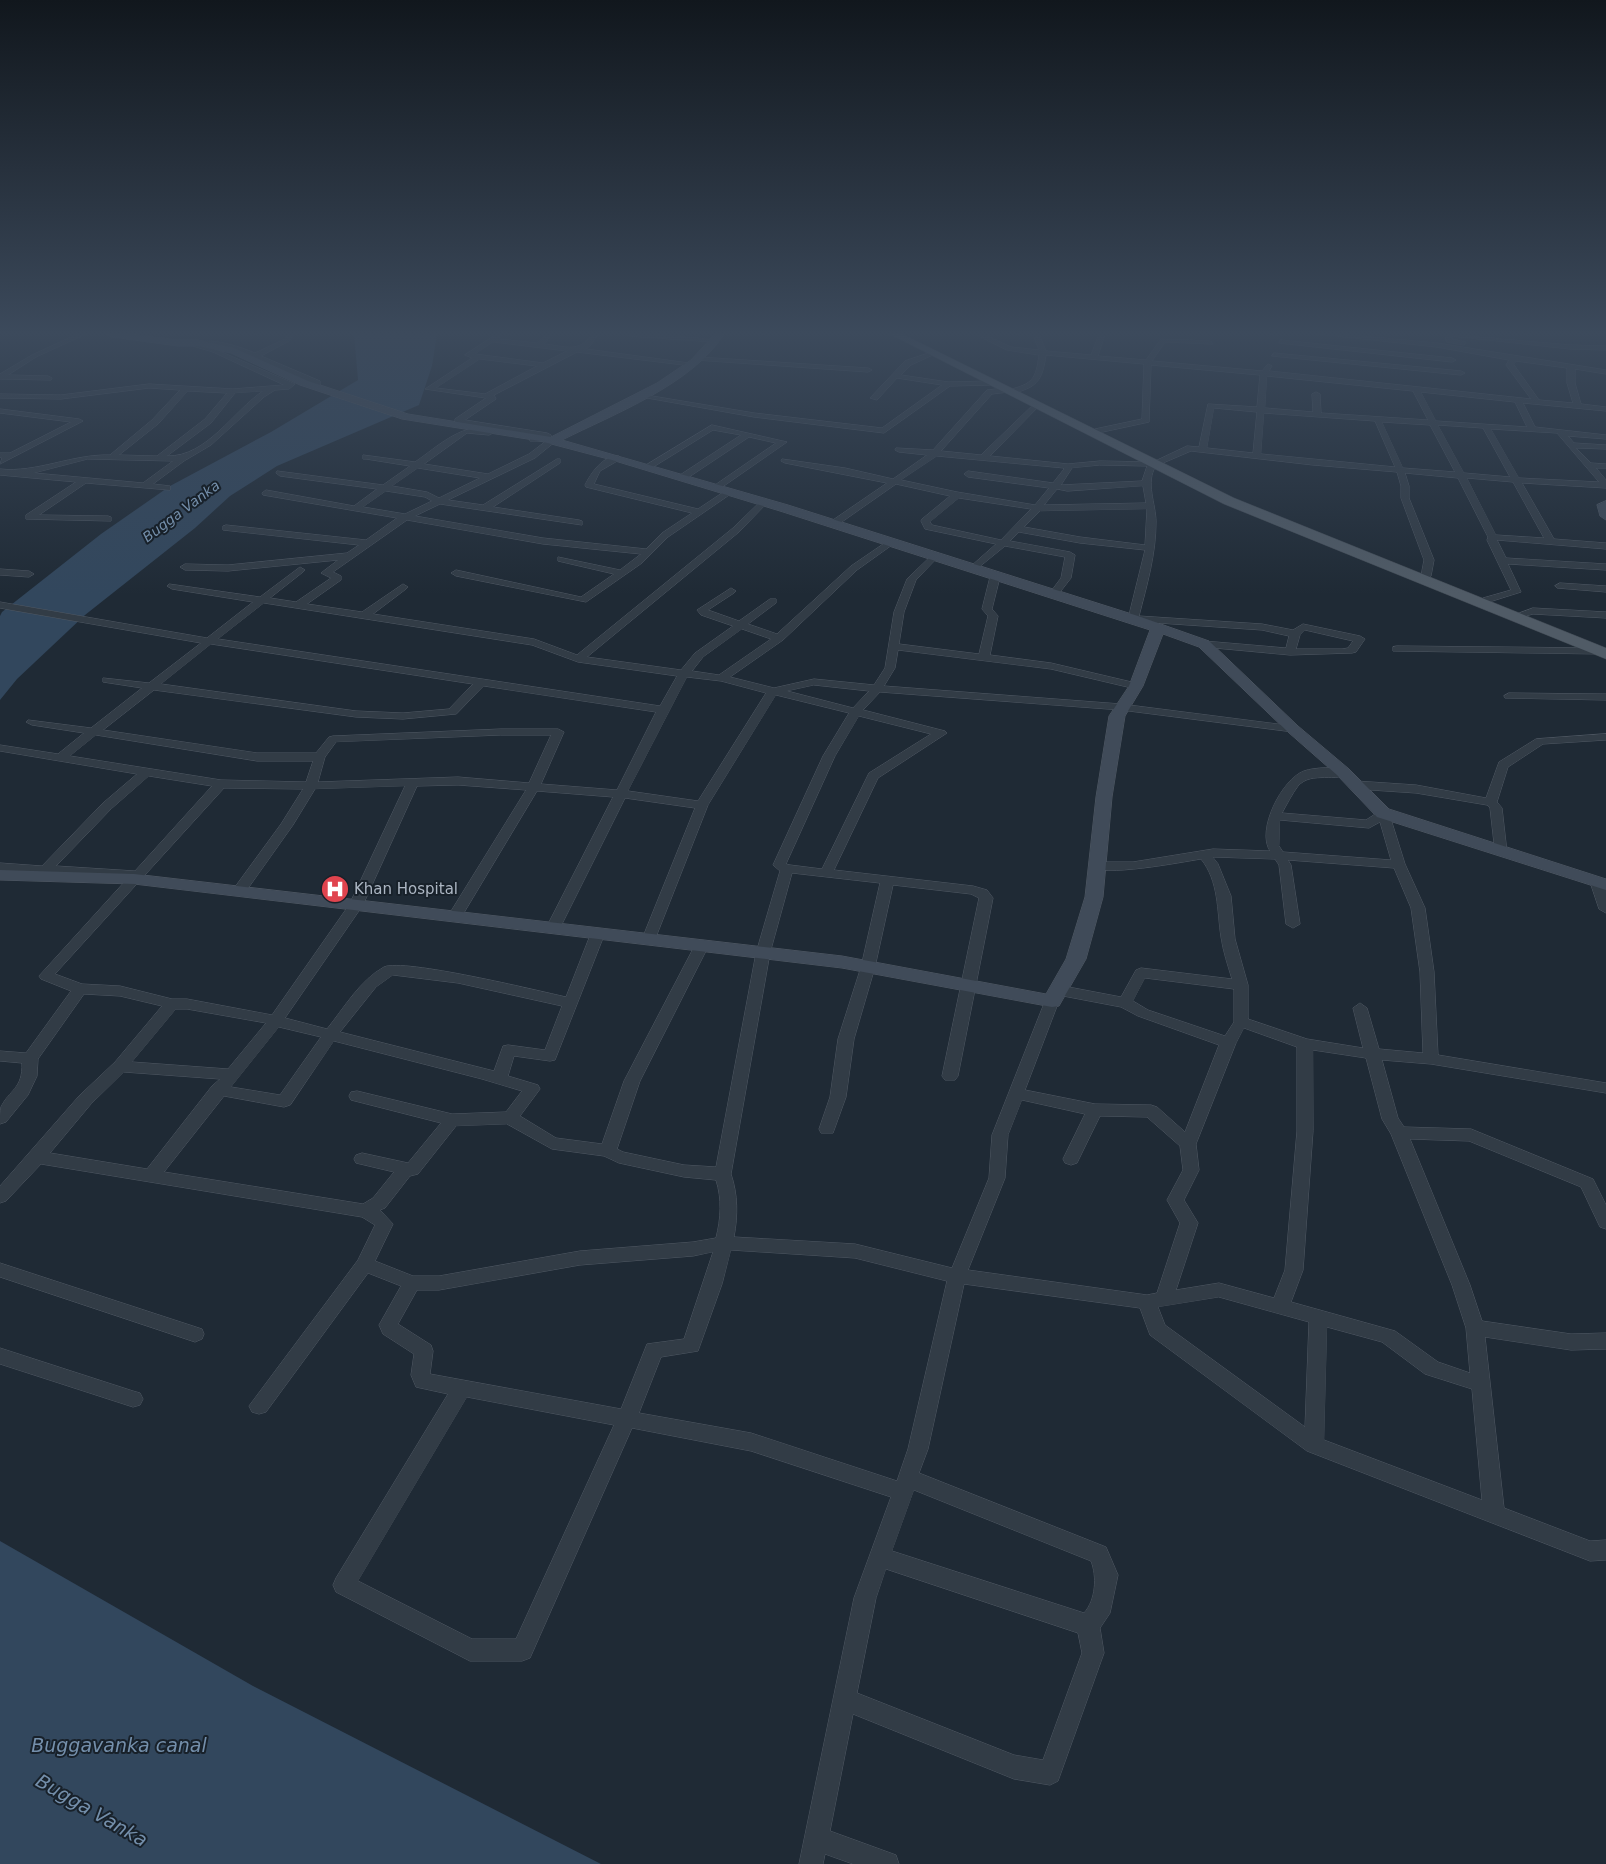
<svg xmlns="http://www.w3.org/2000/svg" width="1606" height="1864" viewBox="0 0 1606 1864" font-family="'DejaVu Sans',sans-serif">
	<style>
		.water { fill: #32475d }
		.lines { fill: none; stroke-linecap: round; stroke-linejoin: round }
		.street-casing { stroke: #505964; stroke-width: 1 }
		.secondary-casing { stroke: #505964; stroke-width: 1 }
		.primary-casing { stroke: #3c454f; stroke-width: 1 }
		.street { fill: #323c46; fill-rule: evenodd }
		.secondary { fill: #404b59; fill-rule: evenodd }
		.primary { fill: #505b66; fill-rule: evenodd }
		.labels { text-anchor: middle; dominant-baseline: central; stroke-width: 4; stroke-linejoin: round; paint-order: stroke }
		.far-water-label { font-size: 14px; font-style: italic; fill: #748fab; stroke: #18212a }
		.poi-label { font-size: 15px; fill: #acb6c3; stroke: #18212a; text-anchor: start }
		.near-water-label { font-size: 19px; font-style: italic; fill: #748fab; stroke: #18212a }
	</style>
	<rect width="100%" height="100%" fill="#1f2a35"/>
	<path class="water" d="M354,334h83l-5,32 -13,39 -142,61 -47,30 -35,32 -110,87 -68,64 -17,21v-84l2,-4 99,-78 69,-48 101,-54 87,-52z
		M0,1541l253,145 348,178h-601z"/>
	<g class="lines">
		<defs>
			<path id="street" d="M78,334h8l-50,23 -28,18 40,1 4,2 -1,2 -51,-1v-5l32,-19z
				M289,334h6l-6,7 -28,15 59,25v4h-6l-75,-33 -39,-7 17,5 78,34 -6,5 -14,1 -11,7 -53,48 -27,16 -31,23 17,2v4l-84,-7 -47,32 69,1 3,1v4l-85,-2v-4l50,-33 -76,-7v-6c37,4 72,-15 110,-14l42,-35 28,-30 -31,-2 -88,11 -61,-1v-4l61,1 88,-11 84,5 51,-4 -71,-33 -20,-6 3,-4c17,-4 42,4 59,11l30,-14zM188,391l39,2 -22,26 -48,37 -38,-1 39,-31zM263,391c-30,20 -56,66 -96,65l44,-33 24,-30zM88,459l85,2 -30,22 -109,-10z
				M497,334h7l-5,5 38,4 9,-9h6l-8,10c21,2 35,10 48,-10h6l-7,11 -5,4 110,15 -4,2 -115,-14 -83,43 2,4 -31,21 82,13 4,2v4l5,2 -21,17 -87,42 35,5 74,-46h3v4l-67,44 86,13 3,1v4l-142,-21 -25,12 128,22 103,11 16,-16 30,-20 -106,-26 -1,-2c6,-12 18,-30 34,-29v4l-19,11 -6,13 104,25 30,-20 7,2 -67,46 -26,26 -56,39 -130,-26 -5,-3 5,-3 125,27 33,-23 -56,-13v-4l62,13 21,-16 -98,-10 -136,-24 -74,52 8,4v4l-34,24 55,8 41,-28 5,3 -2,2 -33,25 161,25 43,16 156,-127 31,-30 4,3 -1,2 -28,29 -152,125 94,13 14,-17 38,-27 -32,-11 -4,-5 34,-22 5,3 -2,2 -26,17 31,11 31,-22h6v4l-28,21 29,10 74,-68 38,-26 3,1v4l-35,25 -74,70 -53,37 44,11 40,-9 60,6 11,-17 9,-56 13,-33 26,-25 5,3 -22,23 -12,32 -5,32 80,10 9,-38 -6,-7 8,-32 5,-3 5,3 -8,32 6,7 -8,39 61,8 89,21 1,2 -5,3 -85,-20 -153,-19 -3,18 -11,18 237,18 172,22 6,3 -6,3 -172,-22 -241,-18 -17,18 82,21 2,2 -69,45 -44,92 139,16 14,4 6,8 -35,178 -3,4h-10l-3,-4 37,-178 -8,-4 -78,-9 -18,82 -21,72 -8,58 -13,36h-12l-2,-4 11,-32 8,-58 23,-72 19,-84 -88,-10 -22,80 -39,221c7,21 7,41 3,63l121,7 97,24 37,-90 3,-43 53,-134 7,-5 7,5 -34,89 70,14 56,1 6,2 28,25 34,-87 -81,-29 -17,-9 -63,-12 -7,-5 7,-5 63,12 15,-27 5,-2 91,11c-4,-13 -9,-28 -11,-42 -4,-26 -2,-56 -20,-78 -19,3 -101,19 -111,7l6,-4h37l80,-13 57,2c-14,-21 12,-72 34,-80 11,-4 33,-4 43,-2l2,3c-11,12 -37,-2 -51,14 -6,8 -11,18 -16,27l84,7 17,-11 6,4 16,51 20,44 9,64 4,83 168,28v10l-175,-29 -49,-4 16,58 6,9 67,2 122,50 13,26v24l-6,-2 -19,-40 -112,-46 -59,-2 60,146 12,36 89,13 35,-1v16l-35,1 -86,-13 19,171 86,33 16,-1v20l-16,1 -283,-110 -157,-116 -10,-27 -176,-24 -36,165 -9,24 187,74 12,28 -8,38 -10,15 4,25 -46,128 -8,4 -36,-6 -161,-65 -23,117 66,24 3,9h-46l-28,-10 -2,10h-24l55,-266 37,-101 -140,-46 -119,-23 -102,230 -8,3h-52l-134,-69 -3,-7 3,-7 112,-184 -32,-7 -5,-12 3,-21 -31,-20 -4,-9 22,-39 -33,-13 -102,139 -7,2 -7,-2 -3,-6 109,-146 17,-35 -13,-8 -321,-53 -35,37 -6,2v-17l79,-90 36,-34 47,-56 -42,-10 -36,-2 -46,65 -1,17 -9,19 -22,27 -6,2c0,-5 0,-13 1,-17 8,-17 22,-18 21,-44l-22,-2v-10l26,2 45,-62 -30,-12 -2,-3 89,-98 -128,-7v-8l42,3 61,-63 34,-29 -137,-23v-6l58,9 26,-21 -52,-8 -6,-3 2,-2 63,8 51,-40 -39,-6v-4l46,5 52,-40 -201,-35v-6l207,36 46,-36 -81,-13 -5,-3 2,-2 91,13 40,-30 5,3 -2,2 -33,26 26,4 35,-24 -10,-5 17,-13 -110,11 -43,-1 -5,-3 5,-3 43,1 119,-12 12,-8 -136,-15v-4l3,-1 140,15 31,-22 -134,-23 -1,-2 4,-3 88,16 23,-17 -97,-13 -4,-3 1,-2 106,14 27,-19 -44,-7h-3v-4l52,7c20,-13 53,-46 78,-29l-4,2 -22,-2 -43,31 64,10 41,-20 17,-13h-16v-4h12l-87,-14v-4l31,-21 -61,-9 47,-31 -7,-3zM493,342h1l73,9 -24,12 -68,-9zM480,359l57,7 -52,28 -49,-6zM418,468l62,10 -41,20 -12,-6 -35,-6zM386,491l39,6 7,4 -27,13 -42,-7zM264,603l268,42 46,17 99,14 -17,30 -442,-67zM742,629l29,10 -52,36 -27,-4 11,-14zM211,644l262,40 -24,25 -46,4 -47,-2 -195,-27zM687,677l34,4 45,12 -68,108 -70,-10zM814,685l55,6 -16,17 -66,-17zM484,686l172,26 -39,78 -76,-6 23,-52 -6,-3h-57l-168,7 -4,1 -13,16h-59l-154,-23 51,-40 202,27 47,2 53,-5zM776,695l73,18 -26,43 -50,109 7,6 -24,82 -40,214 -32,-2 -61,-13 -6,-3 23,-68 69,-136 -2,-3 -5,-1 -7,4 -71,136 -22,63 -46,-6 -36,-22 20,-27 -2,-4 -30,-9 6,-20 36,5 5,-1 50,-127 -2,-3h-10l-2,3 -25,64c-27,-6 -163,-39 -182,-30 -24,13 -40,41 -57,62l-42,-11 78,-113 54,-119 41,-1 68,5 -78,126 7,4 7,-4 75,-125 76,6 -67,131 7,4 7,-4 65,-130 70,10 -53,131 7,4 5,-1 54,-137zM859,716l72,18 -62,39 -47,96 -32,-4 -4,-1 49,-108zM96,735l161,26h56l-7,21 -85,-2 -151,-24zM501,735h50l-22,48 -71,-6 -140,5 7,-25 11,-15zM149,776l63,10 -77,85 -79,-5 55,-57zM405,786l-56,119 -77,110 -85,-16h-15l-52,-13 -38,-2 -27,-10 169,-186 79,1 -22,35 -49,67 7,4 5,-1 49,-69 22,-36zM1280,820l89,8 11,-6 11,38 -108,-8 -4,-6zM1213,857l62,2 4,6 7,59 7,4 7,-4 -9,-59 -3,-5 106,8 17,40 9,64 3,81 -44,-4 -12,-41 -7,-5 -7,5 10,40 -56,-9 -59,-20v-34l-13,-46 -4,-43 -13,-32zM393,975l65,8 104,23 -17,44 -37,-5 -5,1 -9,25 -154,-39 36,-45zM1145,978l89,11v33l-9,14 -77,-26 -15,-9zM176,1009h11l79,14 -38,46 -96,-7zM279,1027l42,10 -41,58 -49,-8zM1244,1028l53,19v84l-12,139 -11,28 -55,-15 -43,7 22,-67 -14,-23 15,-30 -3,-26 40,-101zM334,1041l148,38 40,12 -16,21 -54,2 -95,-23 -6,1 -2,4 2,4 90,23 -33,40 -46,-10 -6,2 -2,4 2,4 38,9 -21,26 -10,6 -199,-32 60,-76 60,11 6,-2zM1313,1050l53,8 16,61 9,15 61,151 14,43 4,45 -32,-11 -43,-31 -104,-29 12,-32 10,-139zM124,1072l96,7 -8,7 -65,83 -97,-16 41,-49zM1022,1100l63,14 -22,45 2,4 6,2 6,-2 23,-47 47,1 33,29 3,24 -16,30 13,23 -23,70 -10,2 -179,-25 37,-92 3,-43zM507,1124l45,25 52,7 15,7 65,14 32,3c6,19 5,38 0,58l-23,4 -113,9 -141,25h-26l-38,-15 18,-37 -13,-14 5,-2 25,-32 8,-2 38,-48zM731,1250l124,8 92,23 -39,168 -11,32 -146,-48 -112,-20 22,-56 37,-6 24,-67zM713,1252l-29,87 -37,5 -26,65 -191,-35 3,-23 -2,-6 -33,-21 19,-34h22l141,-25 113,-9zM1219,1297l90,25 -4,105 -140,-102 -7,-18zM1327,1327l55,15 43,32 47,15 10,111 -158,-60zM467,1397l147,28 -98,214h-44l-114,-58zM914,1490l177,71c6,15 5,39 -7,52l-192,-62zM886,1569l192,64 4,20 -39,107 -29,-5 -157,-62 19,-95z
				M626,334h27l64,6 -3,2 -85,-6z
				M975,334h8l28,13 28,3 -6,-16h6l7,17 45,4 8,-21h6l-7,22 48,4 15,-21 50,2 2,3 -48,-2 -13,19 110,10 6,-7 4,2 -3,5 262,28 -25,-34 3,-5 -72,-13 -119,-13h21l98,9 169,27v4l-31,-5v14l6,21 25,3v4l-83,-8 12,24 71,8v4l-38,-3 6,7 32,2v4l-30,-1 15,15 15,1v4h-10l10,12v8l-84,-5 32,56 52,4v6l-109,-9 9,18 100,6v6l-98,-6 13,28 -35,11 -3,-1v-4l28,-8 -24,-50 1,-3 -30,-59 -53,-5 4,13v12l25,62 -3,16 -5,3 -5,-3 3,-16 -23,-62v-12l-4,-14 -84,-7 -122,-14 -35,15c-11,16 0,38 0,56 0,32 -9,63 -17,94l123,8 31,6 10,-6 57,12 5,3 -9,13 -4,1 -62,2 -86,-8 -5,-3 5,-3 82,7 3,-12 -27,-6 -133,-9 -1,-2 17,-69 -65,-7 -61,-11 -9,9 60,11 5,3 -4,23 -14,18 -3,1 -5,-3 12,-16 4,-21 -60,-11 -32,26 -3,-1v-4l26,-23 -71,-15 -4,-8 1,-2 28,-23 -54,-12 -60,42h-6v-4l57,-39 -102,-20 -4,-2 1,-2 63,9 48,11 34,-24 -28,-3 -4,-2 1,-2 37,2 54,-60 18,-2 3,2c25,-6 28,-11 31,-35l-32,-5zM1046,355l98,9 -2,55 -47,10v4h3l51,-11 2,-57 109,10 -3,32 -49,-3 -9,43 -12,-1 -34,16 -53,-1 -32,3 -78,-8 48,-49v-4h-3l-54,52 -40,-4 51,-57 16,-2 3,2c26,-7 31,-12 35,-39zM1516,361l51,7v15l6,20 -34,-3 -25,-35zM1267,376l146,15 15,29 -107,-7 -1,-19 -4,-2 -4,2 1,18 -48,-4zM1421,392l94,10 12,25 -91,-6zM1214,408l43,4 -4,41 -46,-5zM1264,413l111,8 20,46 -134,-13zM1382,422l48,3 25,47 -52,-4zM1438,425l45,3 27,49 -46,-4zM1491,429l66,4 42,49 -80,-4zM937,456l127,12v1l-11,14 -85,-12 -4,3 4,3 81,11 -14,17 -78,-13 -56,-12zM1100,465l47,1 -5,15 -81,4 11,-17zM1467,478l46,4 31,56 -48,-3zM1143,486l3,17 -102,2 13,-16 10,2zM959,498l72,11 -30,31 -69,-15 -2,-3zM1147,509l-2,36 -65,-8 -56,-10 16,-16zM1305,630l48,11 -5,7 -6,1h-46l4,-14z
				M1445,334l125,11 36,1v4l-36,-1 -118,-13v3l14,3 -2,3 -17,-3z
				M1281,340l171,18 4,2 -4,2 -173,-19z
				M932,352l5,1 -26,12 -10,10 47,7 44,-1 4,2 -4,2 -42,1 -66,47 -130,-16 -118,-21 4,-2 114,19 128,15 60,-43 -45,-7 -20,22 -7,-2 35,-37z
				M1274,353l187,18 4,2 -4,2 -189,-19z
				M698,357l170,11 4,2 -4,2 -172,-12z
				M0,409l79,10 4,2 -83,43 2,-6 -2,-1v-4h10l61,-31 -71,-9z
				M712,425l75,17 -69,48 -4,-3 1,-2 61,-42 -27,-6 -63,42h-6v-4l61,-40 -28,-5 -63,39 -7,-2z
				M0,569l29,2 5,3 -5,3 -29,-2z
				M1560,583l46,3v6l-49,-4 -2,-2z
				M1533,608l73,4v6l-73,-4 -11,3 -5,-3z
				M1397,646l203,2 5,3 -5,3 -207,-3v-4z
				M1509,693l97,1v6l-101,-2 -1,-2z
				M1606,734v6l-63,4 -35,23 -11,35 5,6 5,44 -6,4 -6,-4 -5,-44 -3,-3 -71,-12 -60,-4 -6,-4 6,-4 60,4 70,13 13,-36 37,-23z
				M1597,878l5,1 4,10v24l-7,-4 -9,-27z
				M0,1263l202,66 2,5 -2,5 -7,3 -195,-65z
				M0,1348l133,43 7,2 3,6 -3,6 -7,2 -133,-43z"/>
			<path id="secondary" d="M107,334h23l48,6h20l36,8 74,33 100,33 143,23 106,-54 34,-23 24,-26h9c-31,50 -110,80 -162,106l226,65 350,111 71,25 89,85 51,43 40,40 217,70v11l-229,-73 -40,-42 -49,-43 -89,-85 -36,-13 -20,52 -18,30 -13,81 -9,100 -17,62 -27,47 -7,1 -210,-39 -708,-84 -134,-4v-10l134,4 708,82 204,38 20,-35 19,-62 11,-100 13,-81 20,-30 21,-56 -370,-119 -168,-51 -72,-19 -138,-22 -102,-34 -69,-32 -33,-7h-20l-66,-9z
				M1606,501v19l-6,-4 -3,-11z"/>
			<path id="primary" d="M890,334h12l332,164 372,150v11l-382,-155z"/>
		</defs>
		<use href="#street" class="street-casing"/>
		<use href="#secondary" class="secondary-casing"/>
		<use href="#primary" class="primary-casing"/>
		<use href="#street" class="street"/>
		<use href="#secondary" class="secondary"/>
		<use href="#primary" class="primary"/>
	</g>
	<linearGradient id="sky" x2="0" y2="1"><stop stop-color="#11171d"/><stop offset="0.56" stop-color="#3c4a5c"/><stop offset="1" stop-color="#3c4a5c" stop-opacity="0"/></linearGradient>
	<rect width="1606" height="595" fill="url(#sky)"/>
	<defs>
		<symbol id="hospital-disc" viewBox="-11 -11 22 22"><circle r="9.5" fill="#e0444e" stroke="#18212a"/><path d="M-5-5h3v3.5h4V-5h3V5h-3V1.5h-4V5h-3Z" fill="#fff"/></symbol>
	</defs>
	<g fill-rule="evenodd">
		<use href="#hospital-disc" x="319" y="873" width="32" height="32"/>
	</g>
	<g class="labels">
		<g class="far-water-label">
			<text transform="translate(181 511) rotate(-37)">Bugga Vanka</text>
		</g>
		<g class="poi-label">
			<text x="354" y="889">Khan Hospital</text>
		</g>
		<g class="near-water-label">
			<text x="119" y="1745">Buggavanka canal</text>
			<text transform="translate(92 1810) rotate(30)">Bugga Vanka</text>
		</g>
	</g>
</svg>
